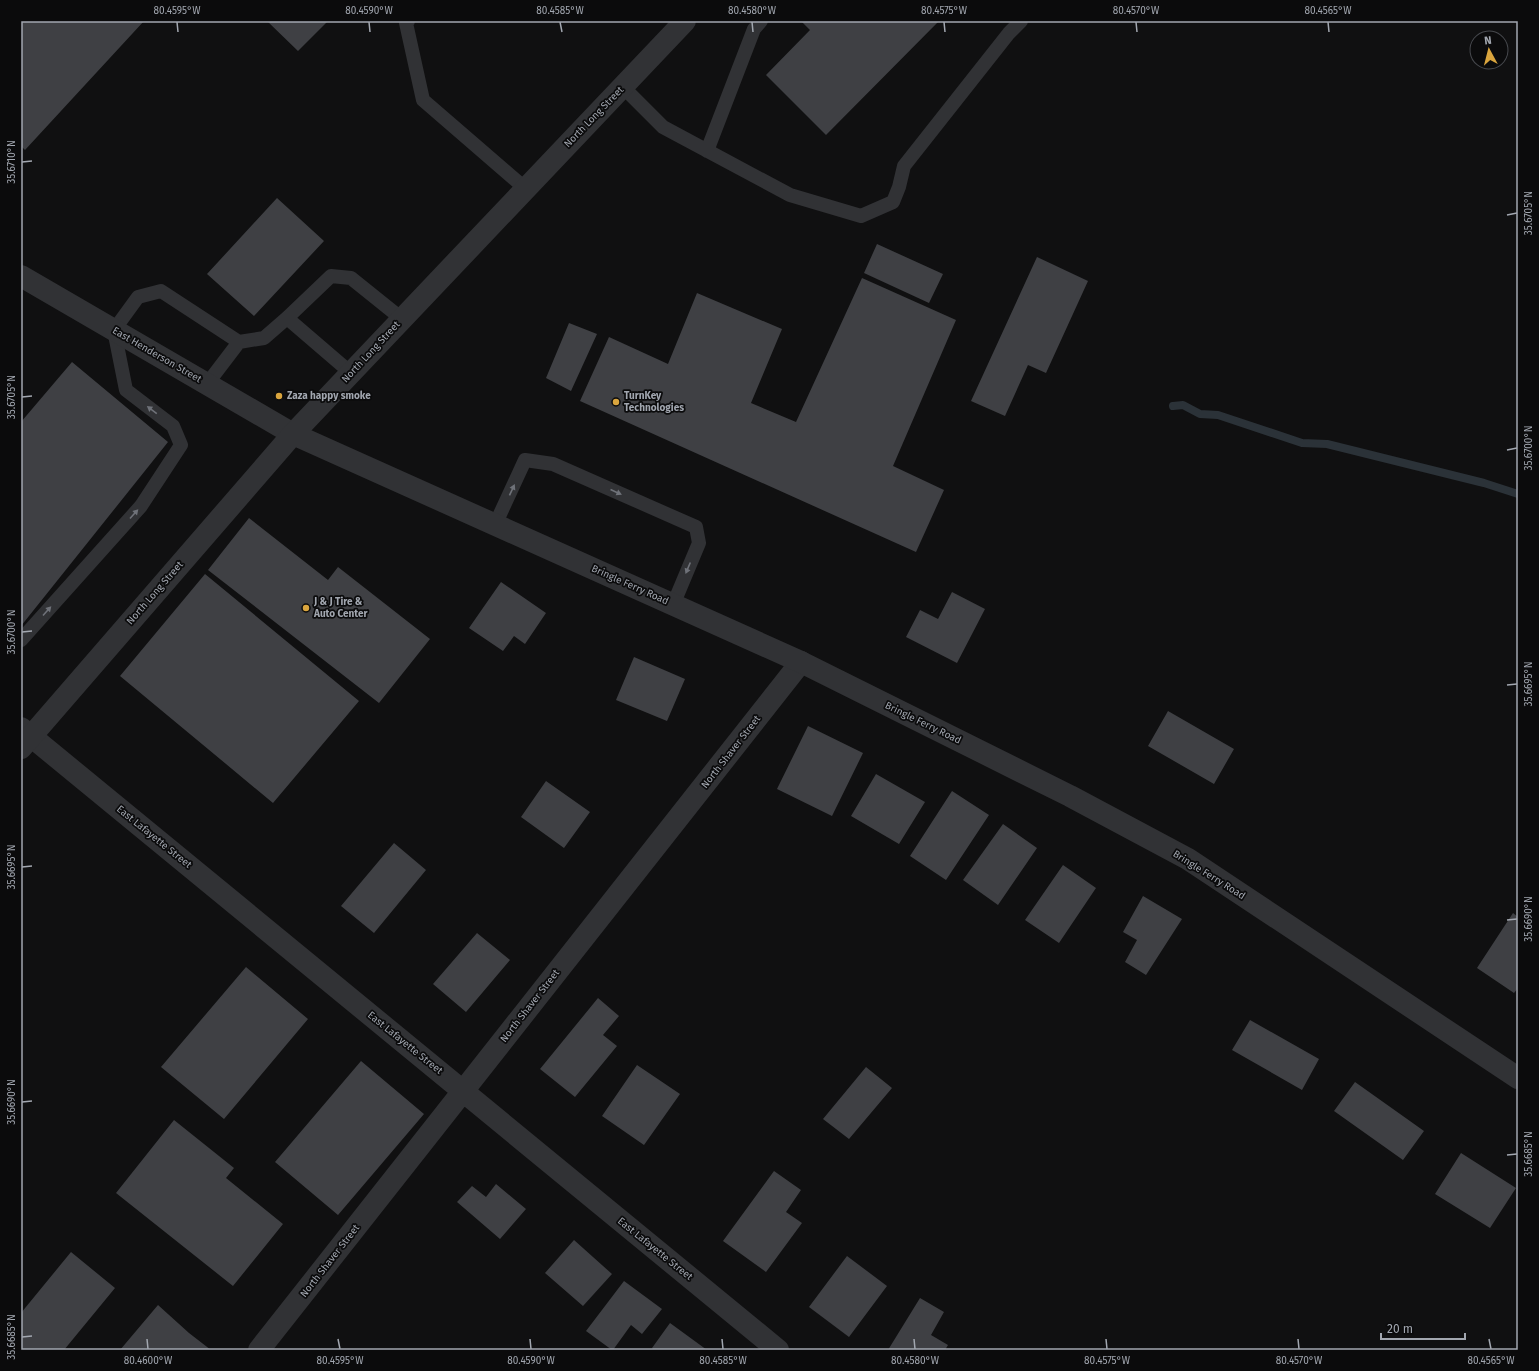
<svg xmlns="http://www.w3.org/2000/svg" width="1539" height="1371" viewBox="0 0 1539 1371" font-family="'Fira Sans',sans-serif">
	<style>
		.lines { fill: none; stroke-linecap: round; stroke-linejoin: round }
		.stream { stroke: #2b3238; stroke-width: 8 }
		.building { fill: #3f4044 }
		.service { stroke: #313235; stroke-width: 14 }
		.minor { stroke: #313235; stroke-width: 22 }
		.tertiary { stroke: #313235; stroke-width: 22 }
		.oneway { fill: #6f7279 }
		.ticks { fill: none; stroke: #a2a7b0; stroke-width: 1.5 }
		.poi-dot { fill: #daa53e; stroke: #0b0b0c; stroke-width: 1.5 }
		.labels { text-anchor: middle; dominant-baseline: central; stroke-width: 3.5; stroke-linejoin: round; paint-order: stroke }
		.street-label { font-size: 10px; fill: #a2a7b0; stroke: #0b0b0c }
		.poi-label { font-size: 10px; font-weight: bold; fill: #a2a7b0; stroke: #0b0b0c; text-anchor: start }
		.neatline { fill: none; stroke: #a2a7b0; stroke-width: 1.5 }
		.ticks-label { font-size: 10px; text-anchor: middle; fill: #a2a7b0 }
	</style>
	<rect width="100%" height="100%" fill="#101011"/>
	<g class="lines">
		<path class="stream" d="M1173,406l10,-1 17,9 18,1 84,28 25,1 157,39 34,11"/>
	</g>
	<path class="building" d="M21,21h123l-119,129 -4,-4z
		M267,21h61l-30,30z
		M801,21h138l-113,114 -60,-60 44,-45z
		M277,198l47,43 -70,75 -47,-42z
		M877,244l66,30 -14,29 -65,-30z
		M1037,257l51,24 -42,92 -18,-8 -23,51 -34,-15z
		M862,278l94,42 -63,146 51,24 -28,62 -336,-151 29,-64 59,27 29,-71 85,36 -31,74 45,19z
		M569,323l28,11 -26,57 -25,-13z
		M72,362l96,80 -147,184v-204z
		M249,518l79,62 10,-13 92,72 -51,64 -171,-133z
		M205,574l154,127 -86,102 -153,-127z
		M501,582l45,31 -21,31 -11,-8 -11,15 -34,-23z
		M952,592l33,17 -28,54 -51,-26 14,-27 18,9z
		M634,657l51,22 -18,42 -51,-21z
		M1168,711l66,38 -20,35 -66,-38z
		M808,726l55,27 -31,63 -55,-27z
		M876,774l49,28 -26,42 -48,-28z
		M546,781l44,31 -26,36 -43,-31z
		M952,791l37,24 -43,65 -36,-24z
		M1003,824l34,24 -39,57 -35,-25z
		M394,843l32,27 -52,63 -33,-27z
		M1063,865l33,23 -37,55 -34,-23z
		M1143,896l39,23 -36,56 -21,-13 12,-22 -14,-8z
		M1513,913l5,4v71l-4,5 -37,-25z
		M477,933l33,27 -44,52 -33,-28z
		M246,967l62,52 -84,100 -63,-52z
		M598,998l21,18 -16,19 14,11 -42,51 -35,-28z
		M1250,1020l69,39 -17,31 -70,-40z
		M361,1061l63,53 -86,101 -63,-53z
		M637,1065l43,29 -36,51 -42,-29z
		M866,1067l26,21 -43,51 -26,-20z
		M1355,1082l69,49 -21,29 -69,-49z
		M174,1120l60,48 -8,10 57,46 -50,62 -117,-93z
		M1461,1153l55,35 -26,40 -55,-34z
		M774,1171l27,19 -15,22 16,11 -36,49 -43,-31z
		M496,1184l30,25 -26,30 -43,-37 15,-16 14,11z
		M574,1240l38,34 -29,32 -38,-33z
		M71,1252l44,36 -51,62h-43v-37z
		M847,1256l40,30 -38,51 -40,-30z
		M624,1281l38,28 -20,25 -11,-9 -18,25h-1l-26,-19z
		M920,1298l24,14 -13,23 17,10 -3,5h-57z
		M158,1305l31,28 22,17h-91z
		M670,1323l37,27h-53l-2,-2z"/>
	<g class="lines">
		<path class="service" d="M408,21l-2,2 17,77 103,89
			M623,87l40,40 127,68 71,21 32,-14 6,-15 5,-21 105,-133 12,-12
			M707,151l47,-122 7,-8
			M287,318l64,55
			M207,384l32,-42
			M495,525l30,-65 28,4 143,63 3,16 -26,62
			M21,640l120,-134 40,-61 -8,-19 -47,-36 -12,-60 24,-33 23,-6 78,51 25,-4 23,-20 44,-42 20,2 51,41"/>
		<path class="minor" d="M21,276l272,158
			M21,728l757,622
			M259,1350l542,-688"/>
		<path class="tertiary" d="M293,434l508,228 269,134 118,63 330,219
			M21,748l272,-314 392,-413"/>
	</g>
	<defs><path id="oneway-solid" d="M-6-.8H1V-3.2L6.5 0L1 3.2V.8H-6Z"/></defs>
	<g class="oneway">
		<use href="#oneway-solid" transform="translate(152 410) rotate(-143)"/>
		<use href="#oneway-solid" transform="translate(512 490) rotate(-65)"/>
		<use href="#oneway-solid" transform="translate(616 492) rotate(24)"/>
		<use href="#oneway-solid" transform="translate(134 514) rotate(-48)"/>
		<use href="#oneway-solid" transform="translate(688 568) rotate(113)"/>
		<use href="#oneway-solid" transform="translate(47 611) rotate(-48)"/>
	</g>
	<path class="ticks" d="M177,22l1,10M369,22l1,10M560,22l2,10M752,22l1,10M944,22l1,10M1136,22l1,10M1328,22l1,10M22,162l10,-1M1507,215l10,-2M22,397l10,-1M1507,450l10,-2M22,632l10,-1M1507,685l10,-1M22,867l10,-1M1507,920l10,-1M22,1102l10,-1M1507,1155l10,-1M22,1337l10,-1M147,1339l1,10M338,1339l2,10M530,1339l1,10M722,1339l1,10M914,1339l1,10M1106,1339l1,10M1298,1339l1,10M1489,1339l2,10"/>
	<g class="poi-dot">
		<circle cx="279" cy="396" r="4"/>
		<circle cx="616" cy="402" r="4"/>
		<circle cx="306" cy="608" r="4"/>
	</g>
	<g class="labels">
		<g class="street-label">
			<text transform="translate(594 117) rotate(-46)">North Long Street</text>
			<text transform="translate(371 352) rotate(-47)">North Long Street</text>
			<text transform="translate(157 355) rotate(30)">East Henderson Street</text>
			<text transform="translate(630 585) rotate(24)">Bringle Ferry Road</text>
			<text transform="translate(155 593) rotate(-49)">North Long Street</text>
			<text transform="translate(923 723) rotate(26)">Bringle Ferry Road</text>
			<text transform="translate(731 752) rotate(-52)">North Shaver Street</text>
			<text transform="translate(154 837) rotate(39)">East Lafayette Street</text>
			<text transform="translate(1209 875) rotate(32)">Bringle Ferry Road</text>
			<text transform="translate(530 1006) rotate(-52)">North Shaver Street</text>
			<text transform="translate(405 1043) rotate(39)">East Lafayette Street</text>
			<text transform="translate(655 1249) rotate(39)">East Lafayette Street</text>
			<text transform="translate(330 1261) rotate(-52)">North Shaver Street</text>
		</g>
		<g class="poi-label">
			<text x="287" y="396">Zaza happy smoke</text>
			<text x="624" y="396">TurnKey<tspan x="624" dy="12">Technologies</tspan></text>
			<text x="314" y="602">J &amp; J Tire &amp;<tspan x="314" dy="12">Auto Center</tspan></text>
		</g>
	</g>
	<rect width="1539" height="1371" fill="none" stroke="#0b0b0c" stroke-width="44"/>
	<g transform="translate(1489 50) rotate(353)"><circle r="19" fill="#0b0b0c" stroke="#47494e"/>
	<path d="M0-3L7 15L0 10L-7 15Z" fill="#daa53e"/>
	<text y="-6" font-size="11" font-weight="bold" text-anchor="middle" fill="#a2a7b0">N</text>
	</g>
	<path d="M1381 1333v6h84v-6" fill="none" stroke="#a2a7b0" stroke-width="2"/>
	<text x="1387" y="1333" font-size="12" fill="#a2a7b0" stroke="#0b0b0c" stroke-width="3" paint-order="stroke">20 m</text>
	<rect x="22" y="22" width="1495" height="1327" class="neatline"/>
	<g class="ticks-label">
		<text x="177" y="14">80.4595°W</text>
		<text x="369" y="14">80.4590°W</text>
		<text x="560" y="14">80.4585°W</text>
		<text x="752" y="14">80.4580°W</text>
		<text x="944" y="14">80.4575°W</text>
		<text x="1136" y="14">80.4570°W</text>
		<text x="1328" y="14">80.4565°W</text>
		<text transform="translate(11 162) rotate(-90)" y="4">35.6710°N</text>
		<text transform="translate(1528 213) rotate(-90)" y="4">35.6705°N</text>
		<text transform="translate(11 397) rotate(-90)" y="4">35.6705°N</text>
		<text transform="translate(1528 448) rotate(-90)" y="4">35.6700°N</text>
		<text transform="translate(11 632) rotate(-90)" y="4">35.6700°N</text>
		<text transform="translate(1528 684) rotate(-90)" y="4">35.6695°N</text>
		<text transform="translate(11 867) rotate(-90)" y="4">35.6695°N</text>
		<text transform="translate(1528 919) rotate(-90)" y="4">35.6690°N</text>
		<text transform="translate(11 1102) rotate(-90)" y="4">35.6690°N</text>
		<text transform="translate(1528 1154) rotate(-90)" y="4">35.6685°N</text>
		<text transform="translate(11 1337) rotate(-90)" y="4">35.6685°N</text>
		<text x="148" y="1364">80.4600°W</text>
		<text x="340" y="1364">80.4595°W</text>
		<text x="531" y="1364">80.4590°W</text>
		<text x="723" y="1364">80.4585°W</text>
		<text x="915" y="1364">80.4580°W</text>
		<text x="1107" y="1364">80.4575°W</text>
		<text x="1299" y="1364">80.4570°W</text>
		<text x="1491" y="1364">80.4565°W</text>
	</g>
</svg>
